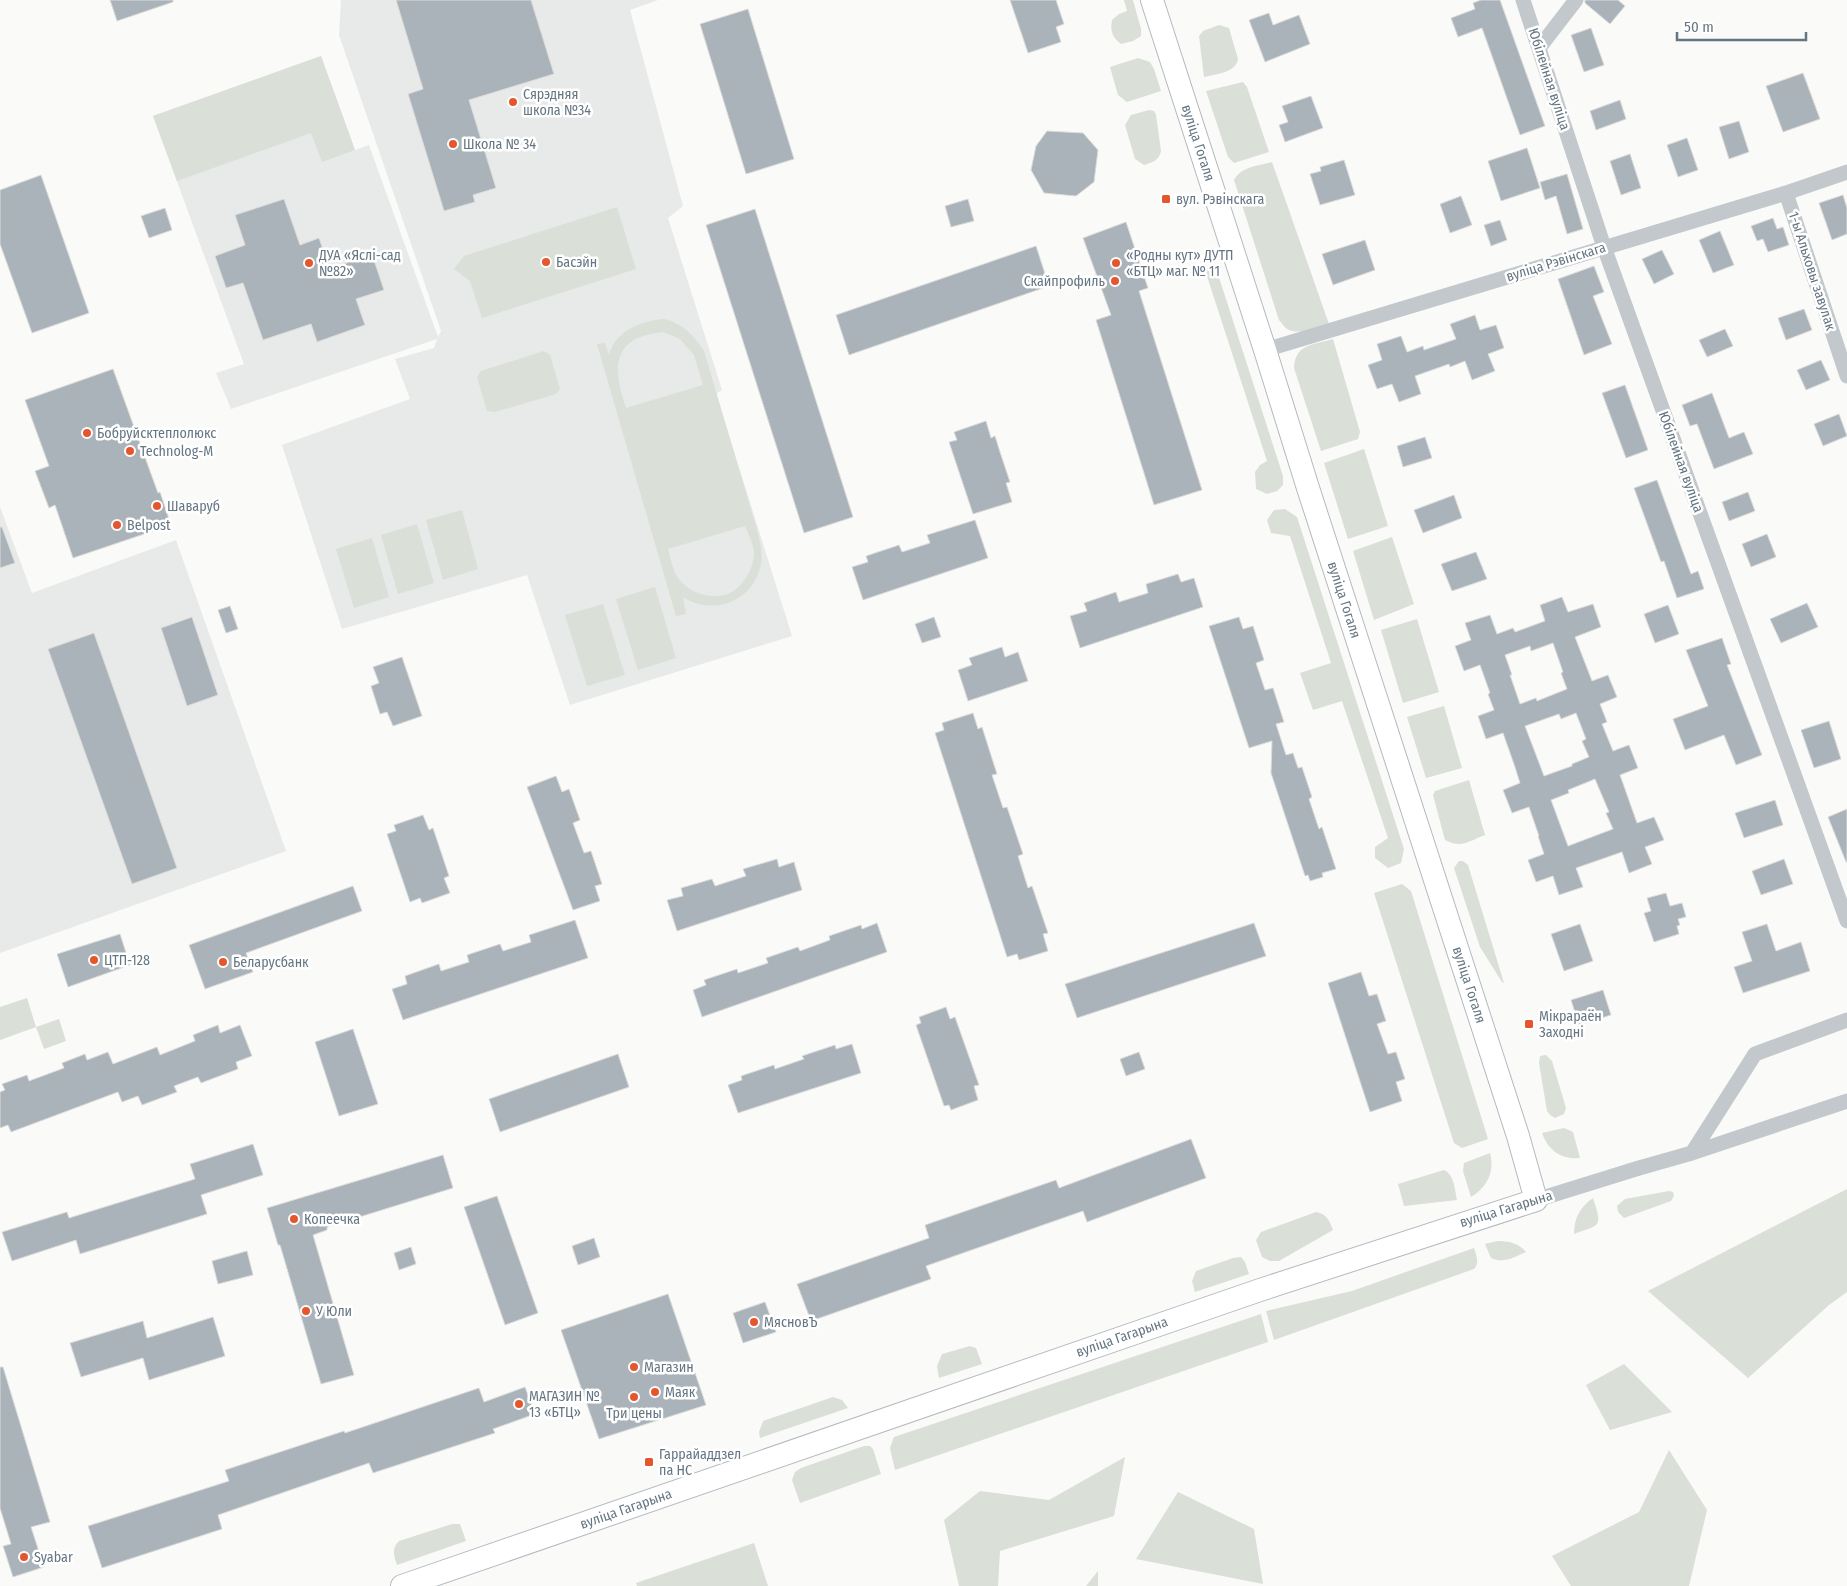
<svg xmlns="http://www.w3.org/2000/svg" width="1847" height="1586" viewBox="0 0 1847 1586" font-family="'Fira Sans Condensed',sans-serif">
	<style>
		.built { fill: #e8e9e9 }
		.green { fill: #dadfd7; fill-rule: evenodd }
		.building { fill: #aab3b9; stroke: #dcdcda; fill-rule: evenodd }
		.lines { fill: none; stroke-linecap: round; stroke-linejoin: round }
		.secondary-casing { stroke: #b3babf; stroke-width: 24 }
		.minor { stroke: #c3c8cc; stroke-width: 15 }
		.secondary { stroke: #fff; stroke-width: 22 }
		.poi-dot { fill: #e4572e; stroke: #fff; stroke-width: 2 }
		.labels { text-anchor: middle; dominant-baseline: central; stroke-width: 5; stroke-linejoin: round; paint-order: stroke }
		.street-label { font-size: 14px; fill: #657683; stroke: #fff }
		.poi-label { font-size: 14px; fill: #657683; stroke: #fff; text-anchor: start }
	</style>
	<rect width="100%" height="100%" fill="#fafaf8"/>
	<path class="built" d="M341,0h317l-28,10 53,196 -15,12 54,172 -6,4 76,242 -222,69 -43,-130 -185,54 -60,-184 128,-46 -15,-40 39,-11 3,-9 -206,70 -15,-36 28,-9 -91,-248 168,-60 34,94 14,-5 69,192 3,-6 -102,-296z
		M0,507l32,86 144,-53 110,311 -286,102z"/>
	<path class="green" d="M1124,0h9l8,29v7l-8,5 -12,3c-9,-7 -11,-13 -9,-24l7,-6 8,-3z
		M1219,25l10,3 9,31c-2,14 -23,15 -34,18l-5,-41 4,-5z
		M321,56l34,94 -33,12 -11,-29 -134,48 -24,-65z
		M1138,58l12,4 4,7 7,22 -34,11 -9,-7 -8,-28z
		M1243,82l4,5 22,65 -35,11 -6,-6 -22,-66z
		M1149,110l5,1 2,4 5,36c-2,10 -9,11 -17,14l-9,-6 -10,-34 6,-10z
		M1272,162l57,162c-12,3 -30,12 -42,5 -3,-2 -6,-7 -8,-9l-45,-140c8,-14 24,-14 38,-18z
		M617,207l19,62 -154,49 -12,-37 -16,-12 10,-13z
		M1215,265l68,211v9l-6,6 -10,3 -11,-5 -1,-17 5,-7 7,-4 -62,-191z
		M664,319c19,5 29,15 40,32l54,182c3,13 6,25 1,38 -10,33 -49,44 -76,26l3,17 -10,2 -79,-272 8,-1 4,12c7,-25 32,-34 55,-36zM663,332l17,7 14,16 9,30 -77,23c-14,-41 -14,-71 37,-76zM745,526c3,7 8,17 9,25 1,15 -10,35 -24,42 -18,8 -41,0 -52,-15 -5,-8 -8,-20 -10,-29z
		M1333,339l27,93 -2,7 -37,12 -27,-83c1,-24 19,-23 39,-29z
		M544,351l6,4 10,34 -4,5 -61,18 -8,-1 -10,-34 4,-6z
		M1364,449l24,77 -40,13 -24,-76z
		M1285,509l12,8 107,332 -3,14 -13,5 -13,-10v-11l13,-9 -46,-137 -29,9 -13,-37 31,-10 -41,-127 -19,-3 -4,-13 7,-10z
		M462,510l16,59 -35,11 -17,-60z
		M417,524l17,59 -36,11 -17,-59z
		M1392,537l22,67 -40,16 -21,-69z
		M372,538l17,59 -35,11 -18,-59z
		M655,587l21,71 -38,12 -22,-71z
		M603,604l22,71 -38,11 -22,-71z
		M1417,619l22,73 -36,11 -22,-73z
		M1444,706l18,62 -36,10 -19,-61z
		M1469,780l16,55c-16,6 -24,14 -40,5l-12,-45 2,-4z
		M1459,861h4l5,4 36,118 -2,-1 -22,-35 -26,-79z
		M1402,884l9,7 77,248 -26,9 -8,-5 -80,-250z
		M27,998l9,29 23,-8 7,22 -22,8 -8,-22 -36,13v-33z
		M1546,1055l6,6 14,47 -2,6 -9,4 -5,-3 -3,-4 -8,-48 1,-7z
		M1564,1128l9,4 7,26c-19,2 -32,-8 -38,-25z
		M1490,1153c5,19 -3,34 -19,44l-8,-26 1,-8z
		M1444,1170c10,4 11,20 13,30l-53,6 -6,-22z
		M1847,1189v103l-18,13 -81,73 -100,-87z
		M1669,1191l4,1 1,4 -3,5 -47,17 -6,-6 -1,-6 8,-7z
		M1593,1198c9,29 9,26 -19,36 0,-16 6,-27 19,-36z
		M1316,1212c11,2 13,8 17,18l-54,31h-9l-8,-4 -6,-17 5,-8z
		M1497,1241c11,0 22,2 29,11 -12,5 -22,12 -35,6l-6,-14z
		M1474,1248c2,7 6,15 0,21l-200,71 -8,-29 86,-20z
		M1241,1257l4,5 4,12 -54,18 -3,-11 4,-10 37,-13z
		M1261,1314l7,28 -373,128 -5,-22 4,-11z
		M970,1346l6,2 6,16 -43,14 -2,-12 5,-12z
		M1624,1364l48,48 -62,18 -24,-45z
		M833,1397l9,3 6,8 -88,30 -1,-6 4,-11z
		M864,1446h6l3,3 8,25 -81,29 -8,-23 3,-8 6,-4z
		M1669,1450l38,60 -18,76h-118l-19,-30 87,-44z
		M1125,1457l-11,59 -114,35 -2,35h-39l-15,-66 36,-29 69,9z
		M1178,1492l76,37 9,55 -127,-25z
		M452,1524h8l6,17 -69,24c-3,-9 -6,-16 2,-24z
		M754,1543l14,43h-131l-1,-3z
		M1098,1571v15h-12z"/>
	<path class="building" d="M110,0h63v2l-56,19z
		M396,0h135l23,74 -85,26 27,88 -23,7 2,7 -31,9 -36,-117 15,-5z
		M1010,0h46l8,24 -8,3 5,15 -33,11z
		M1481,0h19l45,126 -25,9 -38,-107 -24,9 -7,-19 24,-9 -2,-6z
		M1585,0h33l7,6 -15,18 -25,-21z
		M748,9l46,150 -48,15 -46,-150z
		M1269,13l4,12 26,-10 11,29 -45,18 -16,-42z
		M1591,28l13,37 -20,7 -13,-37z
		M1803,73l17,46 -37,13 -17,-46z
		M1311,96l12,32 -38,14 -6,-17 9,-3 -6,-16z
		M1620,100l6,19 -30,11 -6,-19z
		M1739,121l10,31 -20,7 -10,-32z
		M1047,131l36,2 15,17 -4,32 -18,14 -32,-3 -13,-23 5,-24z
		M1687,138l11,32 -20,7 -11,-32z
		M1527,148l13,40 -39,13 -13,-40z
		M1630,154l11,34 -20,7 -11,-34z
		M1344,160l11,35 -35,10 -10,-31 11,-3 -1,-4z
		M1567,174l16,55 -16,5 -11,-38 -11,4 -5,-18z
		M41,175l48,138 -57,20 -32,-89v-54z
		M1843,195l4,13v26l-15,6 -13,-37z
		M1461,196l11,29 -22,8 -10,-29z
		M284,199l16,46 19,-7 11,31 42,-15 12,36 -28,9 9,26 -48,17 -6,-18 -48,16 -20,-57 -17,5 -11,-32 30,-11 -10,-30z
		M968,199l6,22 -23,6 -6,-21z
		M165,208l7,22 -23,8 -8,-22z
		M755,209l98,308 -49,16 -98,-308z
		M1773,218l4,11 6,-2 6,18 -21,7 -5,-13 -6,2 -6,-15z
		M1500,220l7,20 -16,6 -7,-21z
		M1126,222l22,66 -9,3 63,199 -48,15 -58,-185 15,-5 -28,-77z
		M1720,231l14,34 -21,8 -14,-33z
		M1365,240l10,30 -42,15 -11,-31z
		M1036,246l13,40 -200,69 -13,-40z
		M1662,250l12,24 -20,10 -12,-25z
		M1594,266l10,26 -11,4 19,48 -28,11 -26,-76z
		M1804,309l8,21 -26,10 -8,-22z
		M1475,315l5,15 16,-5 8,23 -16,6 7,17 -23,9 -7,-19 -15,6 -1,-3 -34,12 6,18 -22,8 -7,-18 -15,5 -9,-24 14,-5 -5,-16 24,-8 6,16 16,-6 1,4 32,-11 -6,-15z
		M1725,329l8,17 -26,11 -8,-17z
		M1821,360l9,20 -24,10 -9,-20z
		M113,369l45,124 2,-1 11,33 -98,33 -18,-53 -6,3 -14,-37 14,-5 -24,-66z
		M1625,385l23,65 -22,8 -24,-65z
		M1712,393l17,45 15,-6 9,22 -39,15 -17,-45 -7,2 -8,-21z
		M1839,414l8,22 -24,10 -9,-22z
		M986,421l5,17 4,-2 5,16 10,30 -4,1 6,19 -39,12 -24,-72 8,-2 -3,-8z
		M1425,437l7,21 -29,9 -6,-21z
		M1657,480l34,94 7,-3 6,18 -27,9 -13,-37 -3,1 -27,-74z
		M1748,492l7,19 -26,10 -7,-19z
		M1454,495l8,23 -39,15 -9,-23z
		M975,520l13,38 -125,42 -11,-33 16,-5 -2,-6 33,-11 3,7 28,-9 -3,-8z
		M0,527h2l13,36 -15,5z
		M1767,534l9,23 -25,10 -9,-23z
		M1476,552l11,27 -35,12 -11,-27z
		M1178,574l3,8 13,-4 9,29 -123,41 -10,-32 17,-5 -3,-8 32,-11 3,10 29,-9 -2,-9z
		M1562,597l6,15 25,-8 8,23 -26,10 17,44 16,-6 9,22 -17,7 7,18 -5,2 11,27 16,-6 9,23 -18,7 17,48 17,-6 10,23 -19,7 7,17 -23,9 -7,-21 -46,16 7,19 -24,8 -6,-19 -17,6 -8,-22 16,-6 -6,-18h1l-10,-29 -17,6 -9,-23 17,-7 -5,-16 -12,-34 -17,6 -8,-23 16,-6 -6,-16 2,-1 -10,-28 -16,6 -9,-25 16,-6 -6,-17 25,-8 7,19 16,-6 2,4 30,-11 -5,-16zM1553,643l10,29 -2,1 6,16 -30,12 -1,-3 -16,6 -10,-29h2l-7,-20 25,-9 1,5zM1576,713l10,26 -4,2 7,16 -17,7v2l-28,10 -19,-50 34,-12 2,5zM1595,779l14,33 -3,1 7,16 -45,17 -17,-46 18,-7 -1,-3z
		M1807,603l11,24 -37,16 -11,-24z
		M1668,605l11,29 -24,9 -11,-29z
		M230,606l8,23 -12,4 -8,-23z
		M192,617l26,78 -31,11 -26,-78z
		M934,617l7,20 -19,6 -7,-19z
		M1239,617l4,12 10,-3 11,34 -8,3 9,27 8,-2 11,34 -8,2 10,31 7,-2 5,15 4,-1 10,30 -3,2 10,30 3,-2 14,42 -14,4 1,4 -13,4 -2,-6 -3,1 -34,-103 1,-32 -23,7 -40,-122z
		M94,633l83,235 -45,16 -84,-235z
		M1722,638l9,26 -4,1 35,90 -26,10 -12,-30 -39,15 -12,-31 35,-13 -22,-56z
		M1002,647l3,10 13,-5 10,29 -60,20 -10,-31 14,-5 -3,-7z
		M402,657l20,59 -29,10 -6,-14 -7,2 -9,-28 8,-3 -6,-16z
		M973,713l5,16 4,-2 15,47 -5,1 11,33 4,-1 16,47 -5,2 10,32 4,-2 16,47 -5,1 5,17 -29,9 -2,-6 -10,3 -72,-224 9,-3 -2,-7z
		M1829,721l12,38 -27,9 -13,-38z
		M556,776l6,16 7,-3 11,31 -7,3 11,30 7,-2 11,33 -7,2 5,15 -27,9 -46,-123z
		M1775,800l8,25 -39,13 -9,-25z
		M1847,809v53h-1l-18,-45z
		M423,815l6,15 4,-2 16,48 -5,2 6,15 -28,10 -2,-5 -10,4 -23,-68 9,-3 -2,-6z
		M777,859l2,8 15,-5 8,28 -125,41 -10,-31 16,-4 -2,-8 31,-9 3,7 31,-10 -3,-7z
		M1784,859l9,25 -32,11 -9,-24z
		M353,886l9,25 -116,42 7,19 -48,17 -16,-44z
		M1666,893l4,13 12,-3 4,14 -8,2 2,6 -3,1 2,8 -25,8 -10,-29 7,-2 -4,-13z
		M575,920l13,38 -185,62 -11,-31 15,-5 -2,-8 34,-12 2,7 28,-9 -2,-7 33,-11 3,7 28,-9 -2,-7z
		M877,923l10,29 -185,65 -9,-27 13,-5 -2,-5 33,-11 1,4 30,-10 -2,-5 32,-11 2,4 30,-11 -1,-4 32,-11 1,4z
		M1254,923l12,33 -189,62 -12,-34z
		M1580,924l13,37 -29,10 -13,-37z
		M1767,924l9,27 25,-9 9,29 -67,22 -9,-26 18,-6 -10,-29z
		M120,934l10,31 -62,22 -11,-33z
		M1361,972l8,24 8,-2 9,27 -9,3 11,30 8,-2 9,27 -9,3 6,19 -32,11 -42,-129z
		M1603,990l8,25 -32,10 -8,-25z
		M946,1007l4,12 5,-2 24,68 -5,1 4,14 -27,10 -2,-5 -5,1 -28,-81 5,-2 -2,-6z
		M218,1025l2,8 20,-8 12,31 -16,6 2,7 -37,14 -3,-6 -24,9 3,6 -35,13 -4,-9 -16,6 -4,-10 -107,40 -3,-7 -8,3v-36l5,-2 -3,-6 25,-9 2,6 35,-13 -2,-5 23,-9 2,6 21,-8 5,12 44,-17 3,8 35,-14 -2,-6z
		M353,1029l25,75 -39,12 -24,-74z
		M852,1044l9,29 -123,40 -10,-28 14,-5 -1,-4 33,-11 1,4 29,-10 -2,-3 33,-11 1,4z
		M1139,1052l6,17 -19,7 -6,-17z
		M618,1054l11,33 -129,45 -11,-33z
		M1191,1139l15,39 -119,44 -4,-11 -157,55 5,13 -120,42 -14,-37 132,-46 -4,-13 131,-45 3,8z
		M253,1144l10,31 -62,20 6,19 -127,40 -4,-14 -64,21 -10,-29 65,-20 2,6 126,-39 -5,-15z
		M443,1155l10,33 -126,39v3l-14,5 41,140 -33,9 -41,-139h-2l-11,-37z
		M497,1196l41,117 -33,12 -41,-118z
		M594,1238l6,19 -22,8 -6,-19z
		M411,1247l5,17 -17,6 -5,-17z
		M247,1251l6,24 -35,9 -6,-23z
		M668,1294l38,111 -107,34 -38,-109z
		M765,1302l11,30 -33,11 -10,-30z
		M213,1317l12,39 -76,24 -6,-22 -62,19 -11,-34 73,-22 4,17z
		M0,1367h3l47,155 -19,5 13,40 -31,10 -10,-31 8,-2 -11,-36z
		M525,1387l10,27 -42,15 2,4 -122,40 -4,-10 -151,52 4,14 -120,39 -14,-42 141,-45 -4,-11 119,-39 1,2 134,-45 5,14z"/>
	<g class="lines">
		<defs>
			<path id="secondary" d="M402,1586l858,-296 276,-90 -18,-64 -210,-648 -43,-138 -113,-350"/>
		</defs>
		<use href="#secondary" class="secondary-casing"/>
		<path class="minor" d="M1523,0l81,247 243,674
			M1539,48l37,-48
			M1786,193l61,183
			M1265,350l521,-157 61,-21
			M1692,1153l63,-99 92,-34
			M1536,1200l103,-32 53,-15 155,-52"/>
		<use href="#secondary" class="secondary"/>
	</g>
	<g class="poi-dot">
		<circle cx="513" cy="102" r="5"/>
		<circle cx="453" cy="144" r="5"/>
		<rect x="1161" y="194" width="10" height="10" rx="2.5"/>
		<circle cx="546" cy="262" r="5"/>
		<circle cx="309" cy="263" r="5"/>
		<circle cx="1116" cy="263" r="5"/>
		<circle cx="1115" cy="281" r="5"/>
		<circle cx="87" cy="433" r="5"/>
		<circle cx="130" cy="451" r="5"/>
		<circle cx="157" cy="506" r="5"/>
		<circle cx="117" cy="525" r="5"/>
		<circle cx="94" cy="960" r="5"/>
		<circle cx="223" cy="962" r="5"/>
		<rect x="1524" y="1019" width="10" height="10" rx="2.5"/>
		<circle cx="294" cy="1219" r="5"/>
		<circle cx="306" cy="1311" r="5"/>
		<circle cx="754" cy="1322" r="5"/>
		<circle cx="634" cy="1367" r="5"/>
		<circle cx="655" cy="1392" r="5"/>
		<circle cx="634" cy="1397" r="5"/>
		<circle cx="519" cy="1404" r="5"/>
		<rect x="644" y="1457" width="10" height="10" rx="2.5"/>
		<circle cx="24" cy="1557" r="5"/>
	</g>
	<g class="labels">
		<g class="street-label">
			<text transform="translate(1549 79) rotate(72)">Юбілейная вуліца</text>
			<text transform="translate(1198 143) rotate(72)">вуліца Гогаля</text>
			<text transform="translate(1556 262) rotate(-17)">вуліца Рэвінскага</text>
			<text transform="translate(1812 271) rotate(72)">1-ы Альховы завулак</text>
			<text transform="translate(1681 462) rotate(70)">Юбілейная вуліца</text>
			<text transform="translate(1344 600) rotate(72)">вуліца Гогаля</text>
			<text transform="translate(1469 985) rotate(72)">вуліца Гогаля</text>
			<text transform="translate(1506 1209) rotate(-17)">вуліца Гагарына</text>
			<text transform="translate(1122 1337) rotate(-19)">вуліца Гагарына</text>
			<text transform="translate(626 1509) rotate(-19)">вуліца Гагарына</text>
		</g>
		<g class="poi-label">
			<text x="523" y="94">Сярэдняя<tspan x="523" dy="16">школа №34</tspan></text>
			<text x="463" y="144">Школа № 34</text>
			<text x="1176" y="199">вул. Рэвінскага</text>
			<text x="319" y="255">ДУА «Яслі-сад<tspan x="319" dy="16">№82»</tspan></text>
			<text x="1126" y="255">«Родны кут» ДУТП<tspan x="1126" dy="16">«БТЦ» маг. № 11</tspan></text>
			<text x="556" y="262">Басэйн</text>
			<text x="1105" y="281" text-anchor="end">Скайпрофиль</text>
			<text x="97" y="433">Бобруйсктеплолюкс</text>
			<text x="140" y="451">Technolog-M</text>
			<text x="167" y="506">Шаваруб</text>
			<text x="127" y="525">Belpost</text>
			<text x="104" y="960">ЦТП-128</text>
			<text x="233" y="962">Беларусбанк</text>
			<text x="1539" y="1016">Мікрараён<tspan x="1539" dy="16">Заходні</tspan></text>
			<text x="304" y="1219">Копеечка</text>
			<text x="316" y="1311">У Юли</text>
			<text x="764" y="1322">МясновЪ</text>
			<text x="644" y="1367">Магазин</text>
			<text x="665" y="1392">Маяк</text>
			<text x="529" y="1396">МАГАЗИН №<tspan x="529" dy="16">13 «БТЦ»</tspan></text>
			<text x="634" y="1413" text-anchor="middle">Три цены</text>
			<text x="659" y="1454">Гаррайаддзел<tspan x="659" dy="16">па НС</tspan></text>
			<text x="34" y="1557">Syabar</text>
		</g>
	</g>
	<path d="M1677 32v8h129v-8" fill="none" stroke="#657683" stroke-width="2.5"/>
	<text x="1684" y="32" font-size="15" fill="#657683" stroke="#ffffff" stroke-width="4" paint-order="stroke">50 m</text>
</svg>
